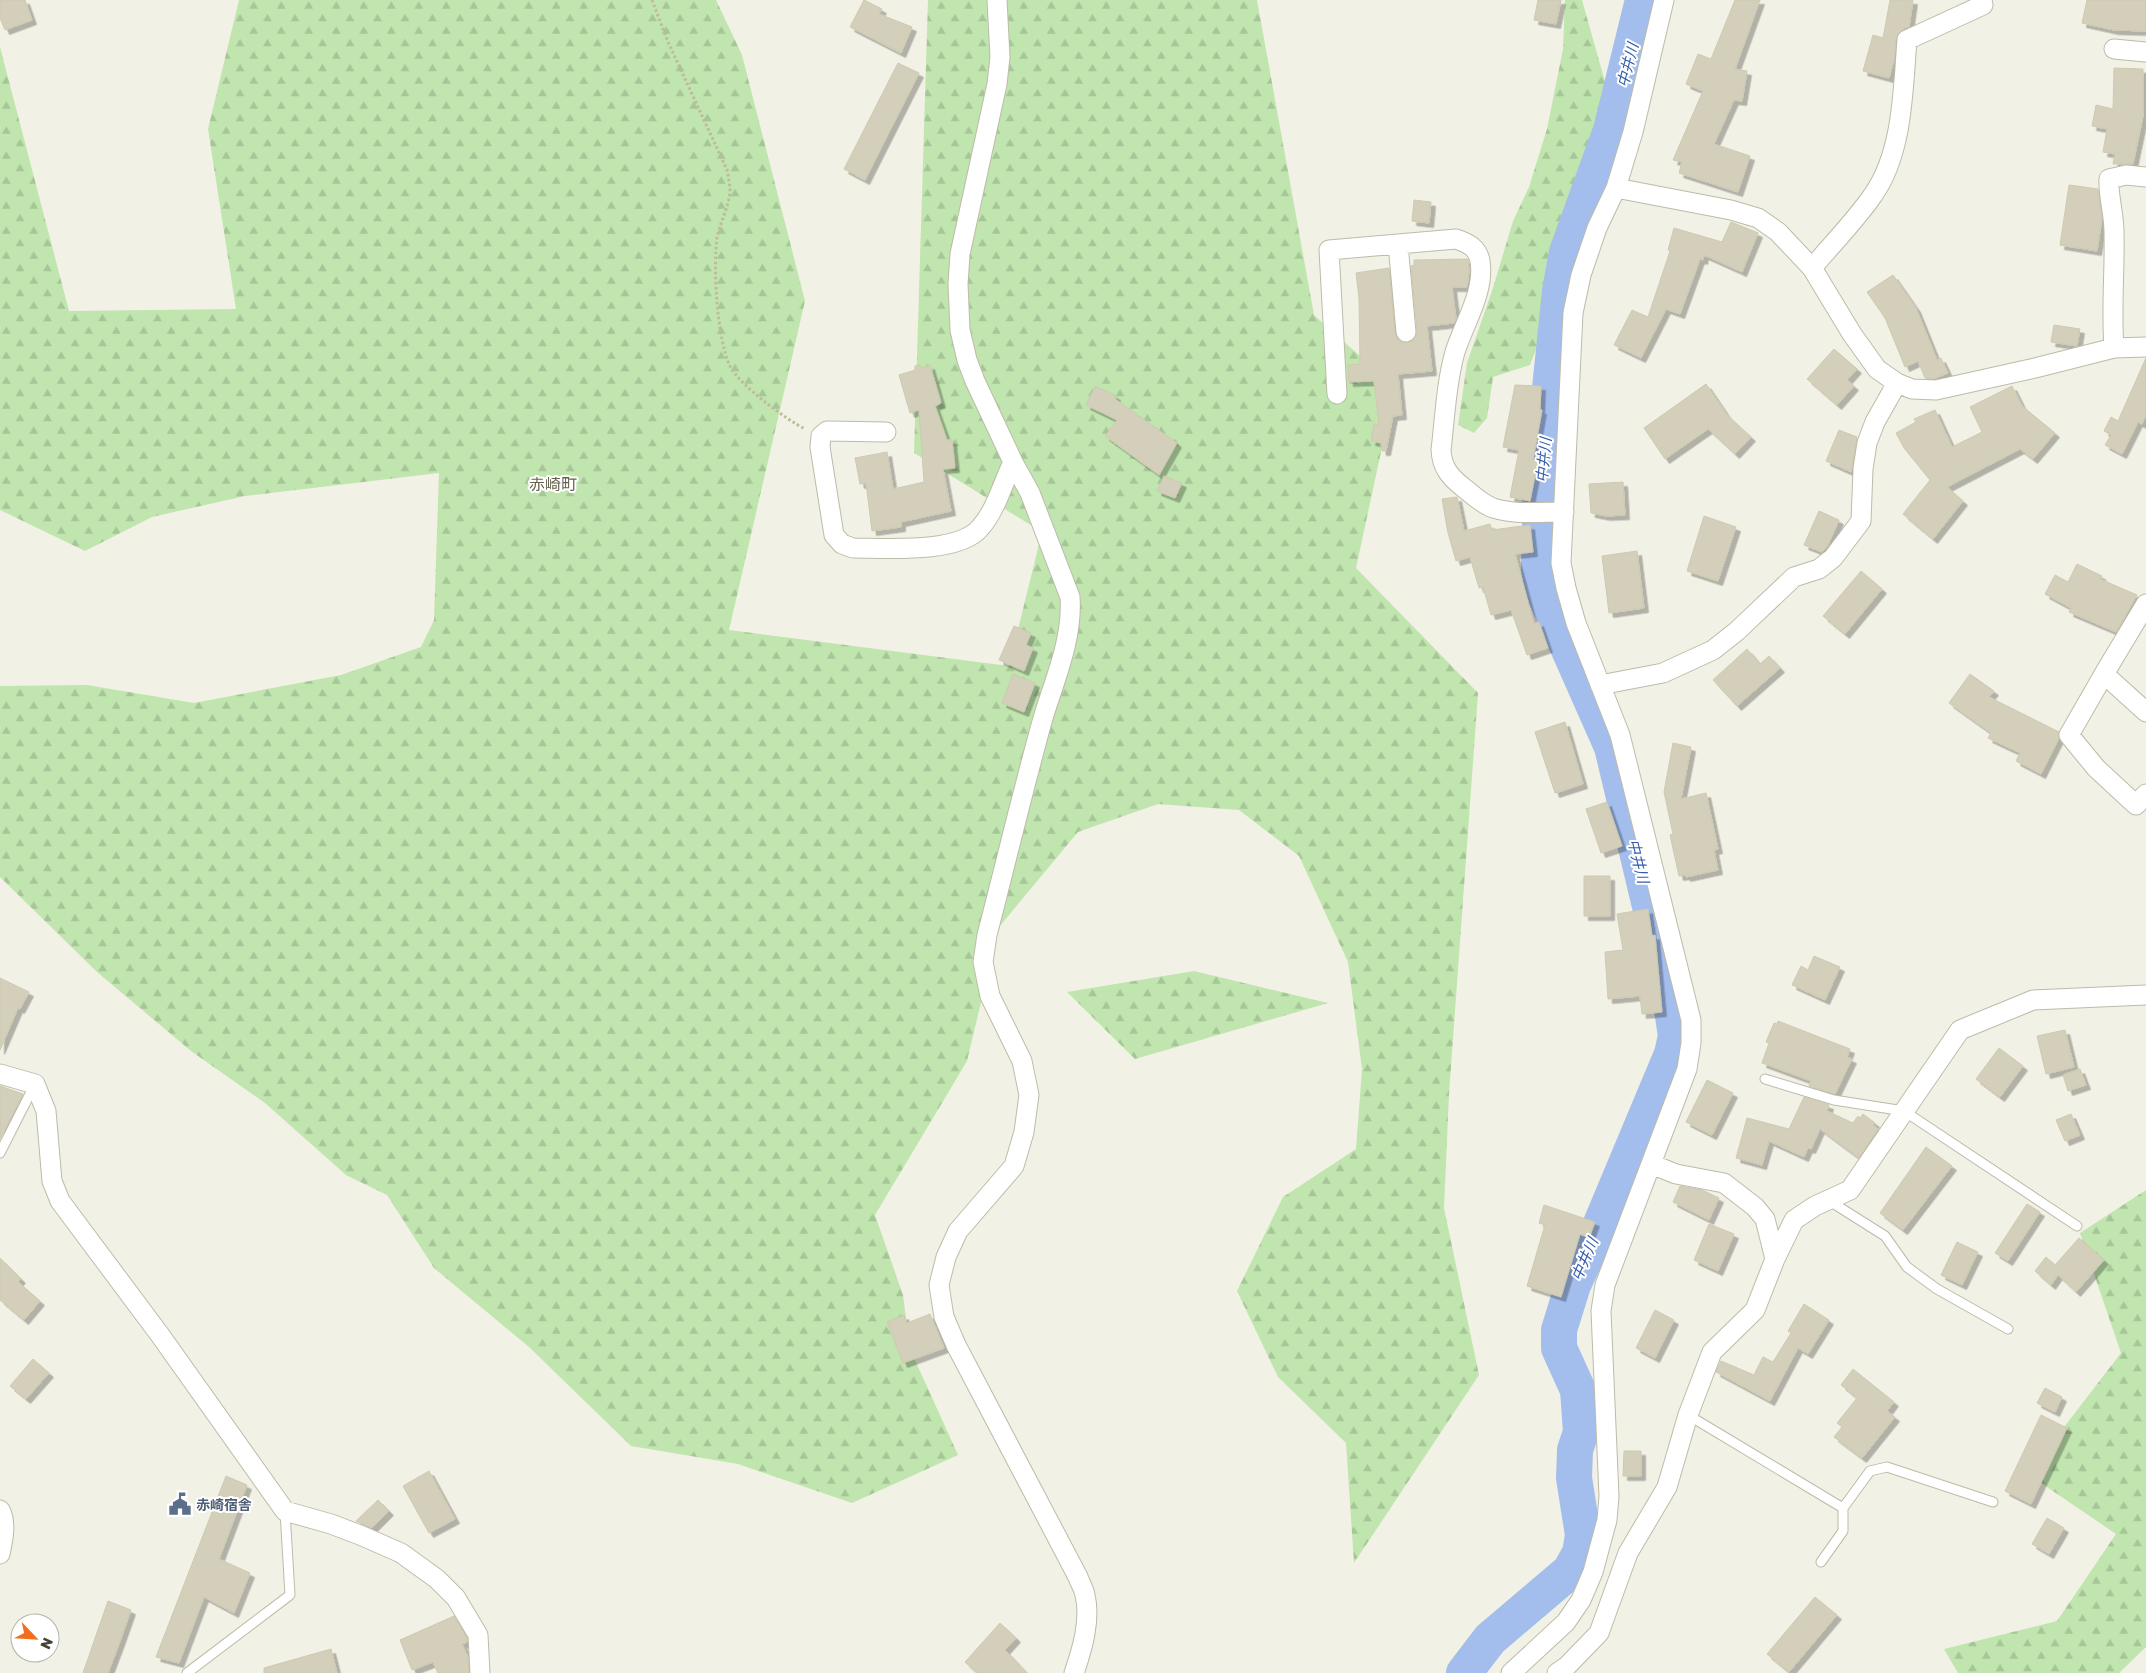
<svg xmlns="http://www.w3.org/2000/svg" width="2146" height="1673" viewBox="0 0 2146 1673" font-family="'Golos Text','Noto Sans JP',sans-serif">
	<style>
		.forest { fill: url(#forest-firs) }
		.lines { fill: none; stroke-linecap: round; stroke-linejoin: round }
		.river { stroke: #a3beed; stroke-width: 36 }
		.building { fill: #d3cfbb; stroke: #cec9af; filter: url(#shadow) }
		.lane-casing { stroke: #bdbba8; stroke-width: 11 }
		.street-casing { stroke: #bdbba8; stroke-width: 21 }
		.path { stroke: #beba9a; stroke-width: 3; stroke-dasharray: 2.5 2.5; stroke-linecap: butt }
		.lane { stroke: #fff; stroke-width: 9 }
		.street { stroke: #fff; stroke-width: 19 }
		.labels { text-anchor: middle; dominant-baseline: central; stroke-width: 4; stroke-linejoin: round; paint-order: stroke }
		.service-label { font-size: 14px; font-weight: bold; fill: #4e5e75; stroke: #fff; text-anchor: start }
		.water-label { font-size: 15px; font-style: italic; fill: #335dac; stroke: #fff }
		.quarter-label { font-size: 16px; fill: #67624d; stroke: #fff }
	</style>
	<defs>
		<pattern id="forest-firs" width="22" height="20" patternUnits="userSpaceOnUse" patternTransform="scale(1.25)"><rect width="22" height="20" fill="#c0e5af"/><path d="M5 1l3.5 6h-7zM16 11l3.5 6h-7z" fill="#a6c697"/></pattern>
		<filter id="shadow"><feDropShadow dx="4.5" dy="4.5" stdDeviation="0" flood-color="#0004"/></filter>
	</defs>
	<rect width="100%" height="100%" fill="#f2f1e5"/>
	<path class="forest" d="M239,0h477l26,55 63,246 -76,329 280,36 33,-134 -128,-79 14,-453h329l57,315 81,72 -39,181 122,125 -29,401 -5,114 35,167 -125,188 -8,-120 -68,-66 -41,-86 46,-94 73,-48 6,-80 -14,-107 -49,-106 -60,-46 -81,-6 -80,28 -79,95 -32,134 -92,154 28,80 7,54 48,106 -106,48 -114,-39 -107,-18 -102,-99 -95,-79 -47,-73 -41,-20 -81,-72 -74,-52 -94,-79 -97,-95v-191l87,-1 107,18 147,-28 80,-28 13,-27 5,-147 -194,23 -93,21 -67,34 -85,-41v-463l69,264 167,-2 -28,-180z
		M1565,0h17l27,96 -19,56 -8,37 -16,49 -20,52 -4,44 -12,31 -37,12 -6,41 -13,15 -16,-8 9,-62 26,-75 20,-67 16,-34 18,-58 16,-80z
		M1194,971l134,32 -193,56 -68,-67z
		M2146,1190v457l-27,26h-161l-14,-24 113,-28 59,-87 -88,-60 93,-121 -41,-120z"/>
	<g class="lines">
		<path class="river" d="M1464,1673l26,-34 80,-68 10,-18 3,-18 -9,-57 1,-28 6,-18 -3,-42 -19,-42v-18l14,-45 27,-59 72,-172 4,-18 -3,-20 -18,-89 -43,-180 -69,-156 -4,-21 2,-94 19,-185 7,-39 44,-122 32,-130"/>
	</g>
	<path class="building" d="M0,0h25l7,20 -27,10 -5,-12z
		M864,0l18,9 -3,5 33,13 -11,26 -51,-26z
		M1538,0h23l-5,24 -22,-4z
		M1735,0h25l-25,69 12,2 -5,30 -8,-1 -20,44 36,12 -12,36 -59,-19 3,-11 -9,-2 30,-69 -17,-7 12,-30 13,5z
		M1890,0h23l-4,27 -5,1 -8,11 -2,21 -5,18 -26,-7 10,-36 10,3z
		M2087,0h59v31l-32,-1 -32,-7z
		M898,63l21,10 -54,107 -21,-11z
		M2114,68l29,1v47l-10,48h-20l2,-10 -12,-2 4,-23 -15,-3 4,-21 17,4z
		M2069,185l29,4 4,29 -5,33 -37,-6z
		M1414,200l17,2 -2,21 -17,-2z
		M1731,222l27,11 -16,39 -38,-17 -1,5 -3,-1 -20,55 -14,-5 -25,49 -27,-13 18,-35 16,7 22,-66 -2,-1 6,-22 48,14z
		M1468,259l1,13 -2,15h-15l4,32 -2,4 -27,3 5,45 -34,3 4,41 -9,1 -7,35h-4l-1,-8 -10,-2 3,-17 5,1 -5,-44 -25,1 -1,-17 12,-1 -1,-66 -3,-25 33,-5 6,66 6,8 7,1 8,-6 1,-6 -6,-65 3,-1v-5z
		M1893,275l23,33 21,52 4,-2 7,15 -15,6 -8,-1 -7,-17 -13,6 -20,-49 -18,-26z
		M2054,325l26,4 -3,17 -26,-4z
		M1834,349l23,20 -10,11 7,6 -17,19 -30,-26z
		M2146,358v56l-4,10 -4,-2 -16,32 -17,-9 6,-10 -7,-4 7,-14 7,4z
		M920,365l2,3 8,-3 11,38 -6,3 12,34h5l3,28 -12,1 8,42 -50,11v5l-29,4 -6,-48 -6,1 -5,-26 32,-6 6,37 31,-7 -5,-72 -9,3 -11,-38 16,-5v-4z
		M1706,384l21,31 24,22 -16,17 -27,-25 -43,30 -21,-31z
		M1515,385l26,1 -1,24h2l-9,50h5l-8,41 -20,-4 9,-47 -16,-3z
		M1095,386l21,10 -1,3 62,44 -18,32 -54,-39 12,-16 -31,-15z
		M2012,386l10,20 33,27 -22,26 -13,-10 -73,38 16,14 -30,38 -30,-25 27,-34 -26,-32 -8,-15 20,-11 -2,-3 21,-9 17,37 30,-15 -12,-25z
		M1839,430l18,7 -6,35 -25,-11z
		M1164,476l18,7 -7,15 -18,-7z
		M1623,482l2,33 -19,1 -15,-3 -2,-29z
		M1457,497l7,34 26,-7 2,6 38,-5 3,27 -18,2 19,70 5,-2 9,26 -21,7 -16,-45 -20,5 -8,-28 -4,1 -9,-31 -14,4 -8,-28 -6,-34z
		M1819,511l20,9 -12,27 -5,5 -18,-7z
		M1704,516l32,11 -18,54 -31,-10z
		M1637,551l7,57 -35,5 -7,-57z
		M2077,564l25,12 -2,3 37,16 -21,37 -47,-20 2,-4 -26,-14 10,-19 13,7z
		M1861,571l21,18 -37,45 -22,-18z
		M1014,626l17,7 -5,12 7,3 -9,23 -25,-11z
		M1747,649l13,15 9,-8 11,12 -43,38 -24,-26z
		M1013,674l22,9 -11,29 -22,-9z
		M1970,674l24,17 -5,6 70,35v6l-18,36 -25,-13 4,-8 -32,-15 3,-5 -42,-30z
		M1565,722l18,62 -28,9 -20,-61z
		M1673,743l18,4 -10,52 25,-6 12,56 -4,1 4,20 -32,7v-2l-7,1 -9,-41 3,-1 -9,-42z
		M1607,802l15,44 -21,7 -15,-44z
		M1584,876h26v40h-26z
		M1648,909l4,27 3,-1 7,77 -20,2 -2,-18 -32,3 -3,-47 18,-2 -6,-36z
		M1814,956l26,11 -15,33 -33,-15 9,-19 7,4z
		M0,978l29,14 -9,17 -2,-1 -18,42z
		M1778,1021l72,28 -3,8 5,2 -17,35 -26,-8 2,-5 -49,-18 7,-20 -3,-1 8,-19 3,1z
		M2065,1030l9,37 -28,7 -9,-38z
		M1999,1048l24,18 -23,31 -24,-18z
		M2080,1069l6,16 -18,6 -5,-16z
		M1707,1080l26,13 -21,42 -26,-13z
		M0,1086l23,8 -23,45z
		M1804,1097l25,8 -2,6 26,12 5,-7 2,2 3,-4 12,9 -2,2 5,4 -19,29 -39,-29 -9,20 -3,-1 -4,9 -35,-16 -7,24 -26,-7 11,-40 42,11z
		M2071,1114l9,21 -15,6 -9,-21z
		M1926,1147l26,19 -49,64 -23,-17z
		M1680,1186l22,4 17,8 -10,22 -36,-18z
		M2027,1204l13,8 -32,49 -13,-8z
		M1544,1205l51,17 -6,16 -9,-4 -19,63 -34,-11 18,-61 -6,-2z
		M1709,1224l25,10 -16,37 -24,-11z
		M2079,1238l25,22 -28,32 -18,-17 -7,10 -16,-14 11,-14 9,8z
		M1957,1242l21,10 -16,33 -21,-10z
		M0,1258l21,21 -3,3 22,19 -16,19 -24,-20z
		M1804,1304l25,16 -21,34 -10,-6 -28,53 -54,-29 5,-11 33,14 9,-18 10,5 18,-29 -3,-2z
		M1655,1310l19,10 -19,38 -19,-10z
		M930,1314l14,34 -41,15 -16,-41 17,-7 3,8z
		M33,1359l16,14 -23,26 -16,-13z
		M1853,1369l41,33 -7,9 8,6 -33,41 -28,-21 8,-10 -5,-4 20,-25 -16,-13z
		M2045,1388l17,9 -7,15 -18,-9z
		M2041,1415l26,13 -36,76 -26,-13z
		M1624,1451h17v25h-18z
		M429,1471l26,48 -26,14 -26,-47z
		M226,1476l21,9 -28,74 31,14 -16,40 -30,-16 -25,66 -23,-6z
		M378,1500l11,11 -17,17 -16,-7z
		M2047,1518l17,10 -15,26 -17,-10z
		M1815,1597l22,18 -48,57 -22,-18z
		M108,1601l23,9 -12,34 -11,29h-25z
		M454,1616l13,22v4l-5,2 6,13 1,16h-31l-5,-11 -21,8 -12,-30z
		M1000,1623l16,15 -11,12 22,23h-50l-12,-11z
		M331,1649l6,24h-73v-5z"/>
	<g class="lines">
		<defs>
			<path id="lane" d="M1765,1079l69,21 70,11 173,115
				M0,1153l34,-67
				M1828,1200l57,36 22,31 30,22 71,40
				M1688,1415l155,93 27,-37 17,-4 106,35
				M1821,1562l22,-31v-23
				M187,1673l103,-78 -5,-84"/>
			<path id="street" d="M997,0l3,57 -3,27 -37,170 -2,30 2,46 7,30 8,21 38,81 17,31 40,104c3,41 -15,82 -27,121 -20,72 -37,144 -56,217l-4,27 7,34 32,65 7,34 -5,37 -10,34 -56,65 -12,26 -7,28 5,32 12,28 122,232c2,6 6,12 7,18 6,25 -3,55 -11,78
				M2114,49l32,3
				M1616,188l115,22 27,8 20,14 34,36 40,66 25,35 20,14 15,6 24,1 99,-22 79,-20 32,-1
				M1398,244l8,88
				M1812,268c20,-24 44,-48 61,-73 30,-42 30,-106 34,-155l76,-35 -1,-5
				M2114,348c-3,-40 1,-77 0,-116 0,-19 -6,-36 -5,-53l17,-4 20,2
				M1337,394l-8,-144 127,-11c12,4 22,9 24,22 5,31 -16,62 -25,91 -9,31 -10,66 -14,98 1,18 9,27 23,38 9,7 18,16 29,20 22,7 49,4 71,4
				M886,432l-59,-1 -6,5 -1,11 14,88 8,9 11,4c33,0 105,6 127,-20 16,-18 23,-45 33,-66
				M2146,604l-42,70 42,38
				M2104,674l-35,61 27,33 40,37 10,-11
				M1600,685l63,-12 50,-23 24,-19 57,-54 25,-8 14,-11 28,-37 2,-52 4,-26 8,-21 22,-39
				M0,1074l35,10 11,27 6,70 8,20 100,134 125,176 46,13 29,11 41,18 36,26 19,19 22,37 2,38
				M1651,1164l25,10 48,9 31,24 10,12 10,40
				M0,1510c7,13 3,30 0,44
				M1511,1673l55,-51 15,-22 12,-28 14,-52 2,-24 -8,-185 4,-26 82,-216 4,-26v-23l-71,-285 -44,-112 -10,-35 -5,-25 12,-250 8,-38 16,-47 19,-40 17,-56 31,-132
				M1557,1673l10,-7 32,-33 29,-80 39,-66 21,-72 24,-63 43,-42 20,-51 19,-39 21,-14 35,-16 110,-160 73,-30 113,-5"/>
		</defs>
		<use href="#lane" class="lane-casing"/>
		<use href="#street" class="street-casing"/>
		<path class="path" d="M652,0l16,42 60,130c0,6 2,12 2,19 -1,16 -10,31 -13,47 -4,31 0,101 13,128 8,18 57,54 75,63"/>
		<use href="#lane" class="lane"/>
		<use href="#street" class="street"/>
	</g>
	<defs>
		<symbol id="civic-bare" viewBox="-9 -9 18 18"><path d="M-.6-6.5H3V-4.5H.6V-3L4-1V1h2V6H-6V1h2V-1L-.6-3ZM-1.2 2.5V6h2.4V2.5Z" fill="#5c6f8a" stroke="#fff" stroke-width="2.5" paint-order="stroke"/></symbol>
	</defs>
	<g fill-rule="evenodd">
		<use href="#civic-bare" x="164" y="1488" width="32" height="32"/>
	</g>
	<g class="labels">
		<g class="service-label">
			<text x="196" y="1504">赤崎宿舎</text>
		</g>
		<g class="water-label">
			<text transform="translate(1627 65) rotate(-76)">中井川</text>
			<text transform="translate(1543 460) rotate(-85)">中井川</text>
			<text transform="translate(1639 861) rotate(76)">中井川</text>
			<text transform="translate(1584 1259) rotate(-67)">中井川</text>
		</g>
		<g class="quarter-label">
			<text x="553" y="484">赤崎町</text>
		</g>
	</g>
	<g transform="translate(35 1638) rotate(115)"><circle r="24" fill="#ffffff" stroke="#b4b3ae"/>
	<path d="M0-4L9 19L0 12L-9 19Z" fill="#f26e1d"/>
	<text y="-8" font-size="14" font-weight="bold" text-anchor="middle" fill="#444235">N</text>
	</g>
</svg>
